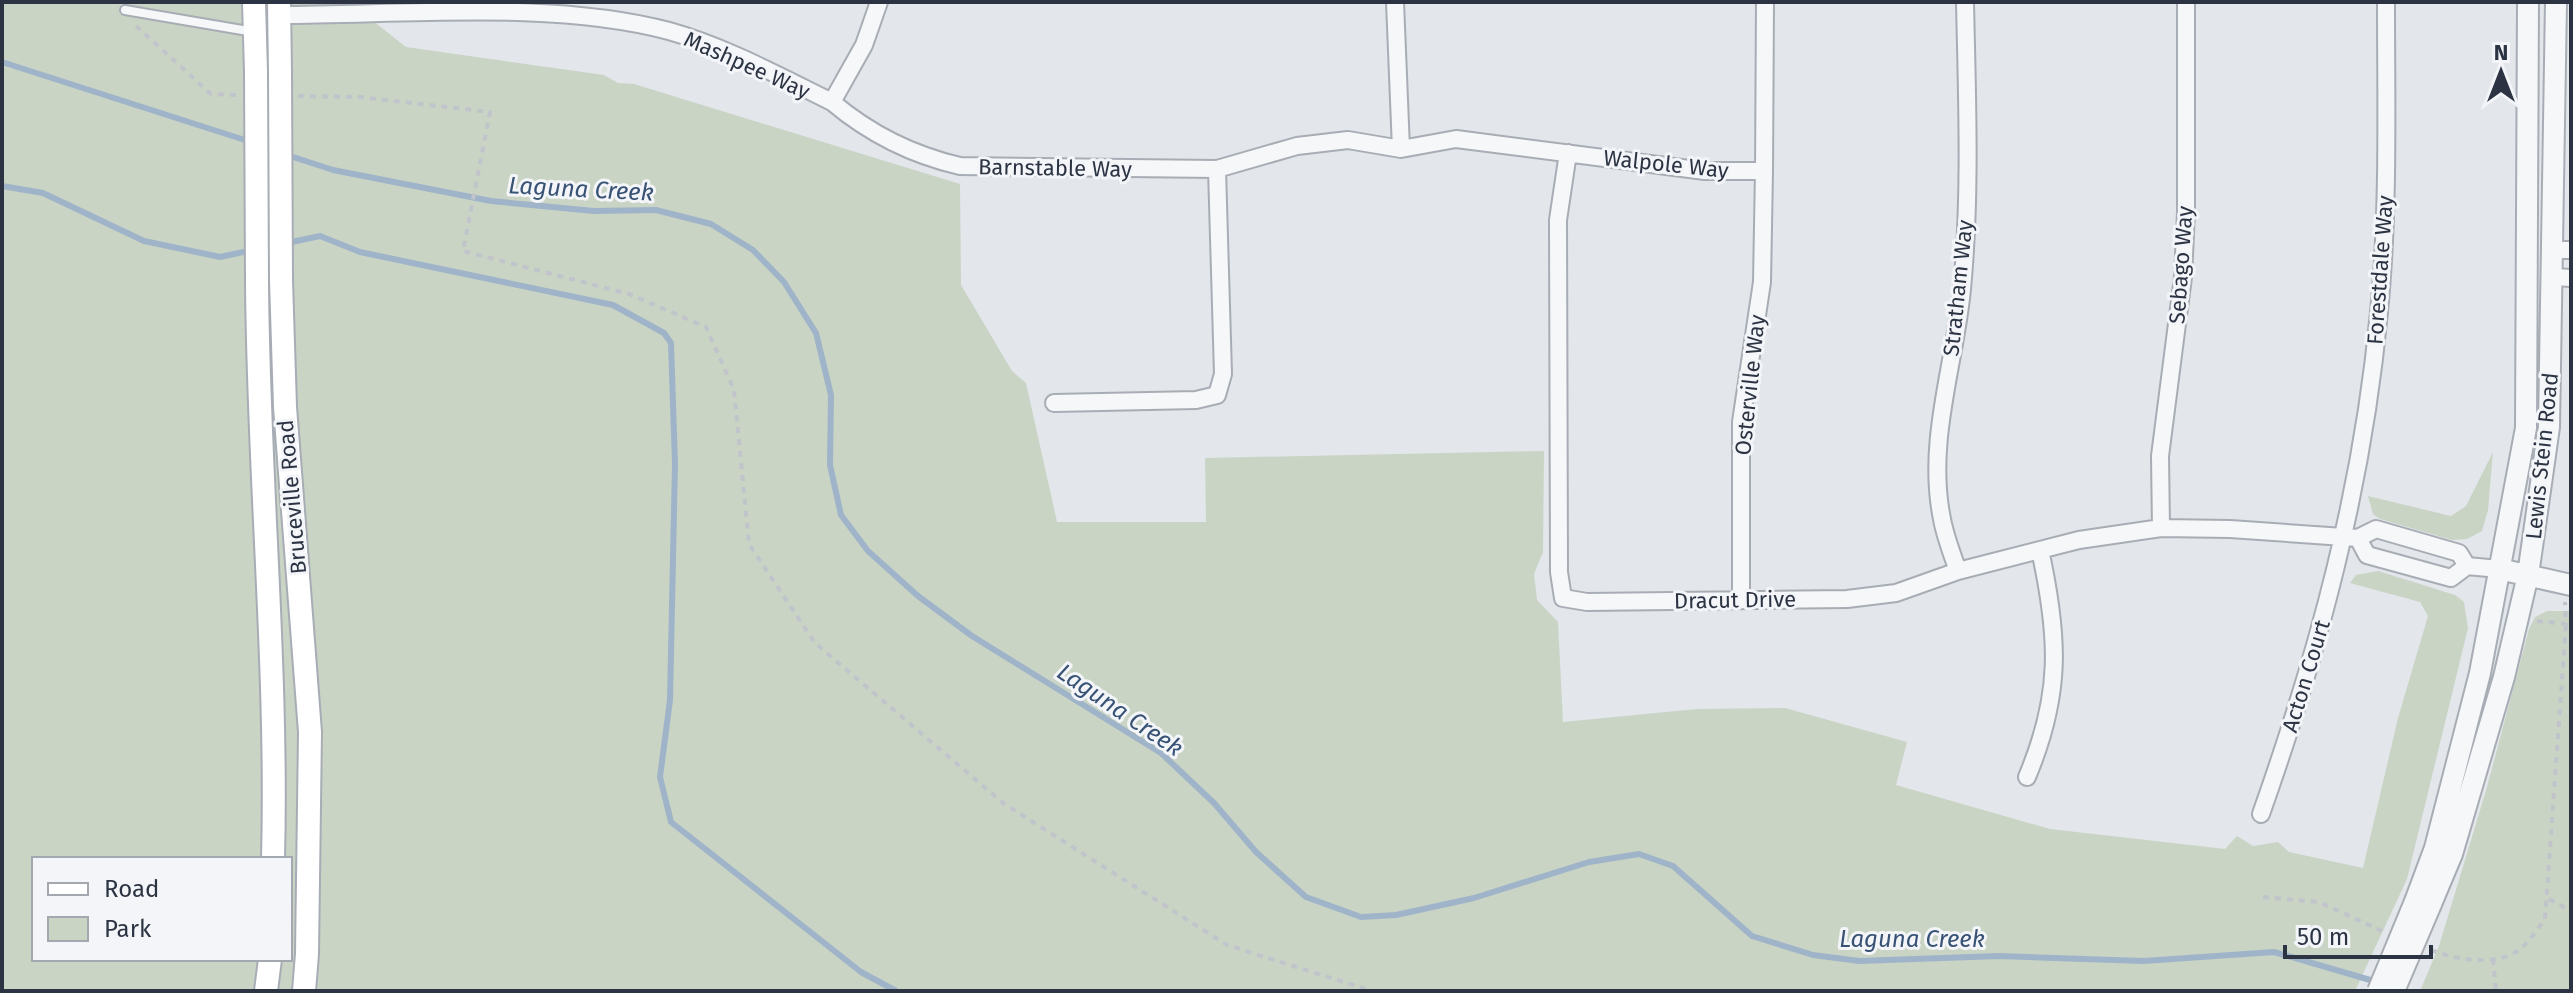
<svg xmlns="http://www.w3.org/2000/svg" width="2573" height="993" viewBox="0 0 2573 993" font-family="'Fira Sans',sans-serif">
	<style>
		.green { fill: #c9d4c5; fill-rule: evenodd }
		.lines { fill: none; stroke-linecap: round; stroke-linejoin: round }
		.stream { stroke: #a0b4c9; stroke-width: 6 }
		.service-casing { stroke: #a8adb5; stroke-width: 12 }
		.minor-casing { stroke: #a8adb5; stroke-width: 20 }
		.tertiary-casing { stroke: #a8adb5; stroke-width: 24 }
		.secondary-casing { stroke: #a8adb5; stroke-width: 26 }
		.path { stroke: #c1c4ca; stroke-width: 4; stroke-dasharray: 6 6; stroke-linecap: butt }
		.service { stroke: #f6f7f9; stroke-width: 8 }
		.minor { stroke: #f6f7f9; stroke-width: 16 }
		.tertiary { stroke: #f6f7f9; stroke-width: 20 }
		.secondary { stroke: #fff; stroke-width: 22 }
		.tertiary-bridge-casing { stroke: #a8adb5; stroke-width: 24; stroke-linecap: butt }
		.secondary-bridge-casing { stroke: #a8adb5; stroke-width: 26; stroke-linecap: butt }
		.tertiary-bridge { stroke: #f6f7f9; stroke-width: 20 }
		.secondary-bridge { stroke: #fff; stroke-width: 22 }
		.labels { text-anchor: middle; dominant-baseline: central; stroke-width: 6; stroke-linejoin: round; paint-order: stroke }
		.street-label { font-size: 22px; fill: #2c3443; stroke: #f3f5f8 }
		.water-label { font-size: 24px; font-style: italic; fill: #375275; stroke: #f3f5f8 }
	</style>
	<rect width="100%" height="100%" fill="#e3e6eb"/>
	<path class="green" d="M2,2h347l57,45 198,28 14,8 16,1 326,100 1,101 51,86 14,12 31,139h149l-1,-64 339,-7 -1,101 -9,22 3,26 21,22 5,100 134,-13 88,-1 122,34 -11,43 154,44 175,20 12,-13 16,10 25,-4 11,10 74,16 35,-150 30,-102 -8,-14 -70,-19 6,-8 22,-4 77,24 9,7 4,26 -61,251 -52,112h-2353zM34,859h256v100h-256z
		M2493,452l-5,58 -6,21 -15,8 -15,1 -72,-21 -7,-5 -5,-18 83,20 15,-10z
		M2547,611h24v380h-151l19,-45 48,-159 42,-158 6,-12z"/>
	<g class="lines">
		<path class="stream" d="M2,62l249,80
			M284,154l49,16 158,31 103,10 62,-1 55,14 42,26 31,32 32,51 15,62 -1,70 11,50 27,36 50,45 54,40 189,117 53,50 42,49 50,45 55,20 35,-2 78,-17 115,-36 50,-8 34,12 79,70 61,19 46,6 140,-5 145,5 130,-9 103,30
			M2,186l41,7 101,48 76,16 56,-12
			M287,243l33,-7 40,16 253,53 51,28 7,10 4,121 -5,236 -10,77 11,45 190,150 35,19"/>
		<defs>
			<path id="service" d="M125,10l129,22"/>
			<path id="minor" d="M879,2l-15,43 -32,57c38,32 80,53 128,64l257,3 80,-23 51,-6 53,9 55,-10 249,32h59l1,-169
				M1395,2l6,147
				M280,15c122,0 272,-15 389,16 57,16 110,45 163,71
				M1568,153l-10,67 1,352 4,26 24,4 260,-3 49,-6 62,-22 121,-31 82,-12 69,1 128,9
				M2553,250h18
				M2554,277l17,1
				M1054,403l142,-3 21,-5 6,-21 -6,-205
				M2161,528l-1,-72 23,-179 3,-65v-210
				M2376,529l83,24 8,13 -16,12 -84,-23 -9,-17z
				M2467,566l32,3
				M1958,571c-6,-17 -13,-35 -16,-52 -16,-77 13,-155 20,-230 9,-96 5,-192 3,-287
				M1741,598v-176l21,-140 2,-111
				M2027,777c35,-83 32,-140 13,-227
				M2261,814c58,-164 102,-328 118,-502 10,-103 7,-207 7,-310"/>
			<path id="tertiary" d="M2499,569l72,16
				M2416,899l19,-51 45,-175 46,-245 2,-426
				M2431,904l21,-50 52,-177 24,-102 21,-148 7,-425"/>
			<path id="secondary" d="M254,2l2,70
				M279,2l1,71
				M257,280c1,193 21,386 16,579
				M281,280l4,127 25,325 -3,222 -3,37
				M266,991l4,-32"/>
		</defs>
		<use href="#service" class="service-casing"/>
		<use href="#minor" class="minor-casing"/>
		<use href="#tertiary" class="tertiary-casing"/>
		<use href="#secondary" class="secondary-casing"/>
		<path class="path" d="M136,26l75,68 26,1
			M298,96l62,1 130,15 -27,139 166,43 77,33 28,63 15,154 66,99 188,160 224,142 145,46
			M2537,621l29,3 -1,-22
			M2263,897l56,5 63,29
			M2549,899l22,12
			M2431,950c25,10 66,17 89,-1 10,-8 18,-21 25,-30l21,-295 5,1
			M2493,959l3,32"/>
		<use href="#service" class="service"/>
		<use href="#minor" class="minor"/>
		<use href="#tertiary" class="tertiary"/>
		<use href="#secondary" class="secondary"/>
		<defs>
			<path id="tertiary-bridge" d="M2378,991l38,-92
				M2394,991l37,-87"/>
			<path id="secondary-bridge" d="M256,72l1,208
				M280,73l1,207"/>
		</defs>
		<use href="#tertiary-bridge" class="tertiary-bridge-casing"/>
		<use href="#secondary-bridge" class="secondary-bridge-casing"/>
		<use href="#tertiary-bridge" class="tertiary-bridge"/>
		<use href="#secondary-bridge" class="secondary-bridge"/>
	</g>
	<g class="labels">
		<g class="street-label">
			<text transform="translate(747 65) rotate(24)">Mashpee Way</text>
			<text transform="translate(1666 164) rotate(6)">Walpole Way</text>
			<text transform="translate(1055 168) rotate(1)">Barnstable Way</text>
			<text transform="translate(2181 265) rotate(-86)">Sebago Way</text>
			<text transform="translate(2380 270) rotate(-86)">Forestdale Way</text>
			<text transform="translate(1958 288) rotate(-84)">Stratham Way</text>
			<text transform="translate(1750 385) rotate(-84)">Osterville Way</text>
			<text transform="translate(2542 456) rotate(-84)">Lewis Stein Road</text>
			<text transform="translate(292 497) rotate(-95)">Bruceville Road</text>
			<text transform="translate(1735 600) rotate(-1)">Dracut Drive</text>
			<text transform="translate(2306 676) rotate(-73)">Acton Court</text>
		</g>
		<g class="water-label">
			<text transform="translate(581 189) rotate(3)">Laguna Creek</text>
			<text transform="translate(1120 710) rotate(34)">Laguna Creek</text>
			<text x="1912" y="939">Laguna Creek</text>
		</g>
	</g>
	<rect width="2573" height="993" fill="none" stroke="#2c3443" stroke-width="8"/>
	<rect x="32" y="857" width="260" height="104" fill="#f3f5f8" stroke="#a3a8b0" stroke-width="2"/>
	<rect x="48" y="883" width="40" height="12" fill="#ffffff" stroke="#a3a8b0" stroke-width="2"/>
	<text x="104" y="897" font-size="24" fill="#2c3443">Road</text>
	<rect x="48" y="917" width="40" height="24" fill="#c9d4c5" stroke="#a3a8b0" stroke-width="2"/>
	<text x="104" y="937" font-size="24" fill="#2c3443">Park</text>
	<g transform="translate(2501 72)" stroke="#f3f5f8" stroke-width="6" paint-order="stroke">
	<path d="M0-6L14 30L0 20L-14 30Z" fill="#2c3443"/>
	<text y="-12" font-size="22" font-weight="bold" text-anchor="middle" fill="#2c3443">N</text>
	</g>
	<path d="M2285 945v12h146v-12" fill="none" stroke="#2c3443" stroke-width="4"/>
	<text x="2297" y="945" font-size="24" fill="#2c3443" stroke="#f3f5f8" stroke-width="6" paint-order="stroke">50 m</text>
</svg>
